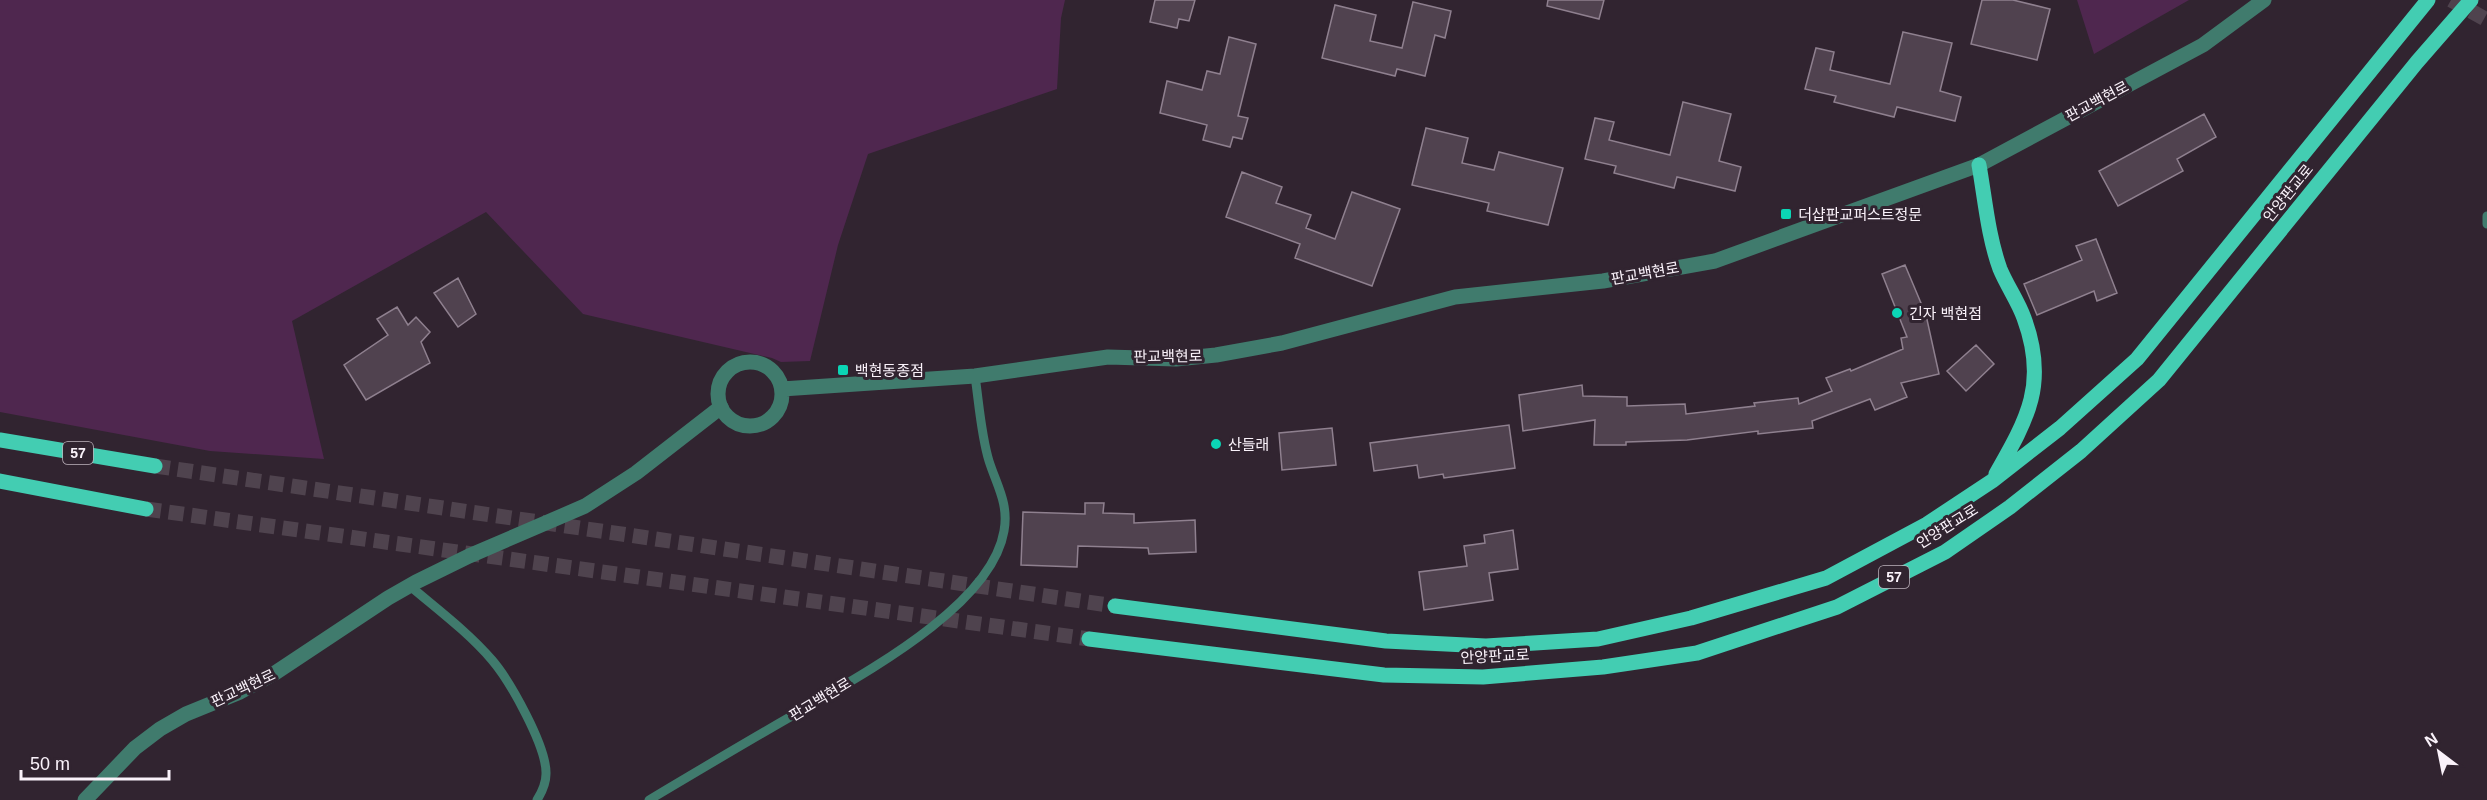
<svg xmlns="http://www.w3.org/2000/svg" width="2487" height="800" viewBox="0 0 2487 800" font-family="Arial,'Noto Sans KR',sans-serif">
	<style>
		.green { fill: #4f274f }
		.building { fill: #50424f; stroke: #8f808f; stroke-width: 1.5 }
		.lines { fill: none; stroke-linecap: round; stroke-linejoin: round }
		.tertiary-tunnel { stroke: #4f434e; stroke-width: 15; stroke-dasharray: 15 8; stroke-linecap: butt }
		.primary-tunnel { stroke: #4f434e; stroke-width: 15; stroke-dasharray: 15 8; stroke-linecap: butt }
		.service { stroke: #407b6d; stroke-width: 9 }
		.minor { stroke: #407b6d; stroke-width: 15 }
		.tertiary { stroke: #407b6d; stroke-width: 15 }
		.primary { stroke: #43cdb2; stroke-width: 15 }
		.poi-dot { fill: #0bd5b5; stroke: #312430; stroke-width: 2 }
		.labels { text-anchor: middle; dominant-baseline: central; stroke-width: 6; stroke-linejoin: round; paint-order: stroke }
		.shield { fill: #312430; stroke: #beb4bd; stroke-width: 1.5 }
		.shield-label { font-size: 14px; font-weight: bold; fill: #faf2fa }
		.street-label { font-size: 15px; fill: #faf2fa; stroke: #312430 }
		.poi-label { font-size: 15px; fill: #faf2fa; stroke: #312430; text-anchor: start }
	</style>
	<rect width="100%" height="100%" fill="#312430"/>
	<path class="green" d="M0,0h1065l-4,18 -4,71 -189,65 -30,91 -28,116 -29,1 -9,-4 -189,-44 -97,-102 -194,109 32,138 -114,-8 -210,-39z
		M2077,0h112l-95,54z"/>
	<path class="building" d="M1155,0h40l-6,21 -10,-2 -2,9 -27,-6z
		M1548,0h56l-5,19 -52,-13z
		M1982,0h31l37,9 -13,51 -66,-16z
		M1413,2l38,9 -6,27 -10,-3 -10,41 -28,-7 -2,7 -73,-18 13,-53 41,10 -6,26 32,7z
		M1903,32l49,11 -12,48 21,6 -6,24 -58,-14 -3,10 -60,-15 2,-6 -31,-7 11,-41 18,4 -4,18 60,14z
		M1229,37l27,7 -18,72 10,2 -6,21 -9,-2 -3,10 -27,-7 4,-15 -47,-12 7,-32 35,9 5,-19 13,3z
		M1683,102l48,12 -12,47 22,6 -6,24 -58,-14 -3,11 -60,-15 2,-7 -31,-7 10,-41 19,4 -5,18 61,15z
		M2204,114l12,23 -39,22 6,12 -65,35 -19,-35z
		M1426,128l42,10 -6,25 32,7 5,-18 64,16 -15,57 -61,-14 2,-8 -77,-18z
		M1242,172l40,15 -6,16 35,12 -5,13 29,11 17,-47 48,17 -28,77 -77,-28 5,-14 -74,-27z
		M2096,239l21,54 -20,8 -3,-10 -57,24 -13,-31 58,-24 -6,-14z
		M1905,265l21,50 13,59 -38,9 6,14 -32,13 -5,-11 -58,22 1,7 -55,6v-3l-71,9 -61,2v3h-32l1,-25 -72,11 -4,-36 63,-10 1,11 44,1v9l58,-2 1,10 69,-8 -1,-3 44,-5 1,6 33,-13 -6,-13 24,-9 1,2 52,-22 -2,-11 6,-1 -25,-63z
		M458,278l18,36 -18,13 -24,-34z
		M397,307l11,18 8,-8 14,15 -9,10 9,21 -64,37 -22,-35 44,-30 -11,-16z
		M1976,345l18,19 -28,27 -19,-20z
		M1509,425l6,43 -71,10 -1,-4 -24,4 -2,-13 -43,6 -4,-28z
		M1332,428l4,37 -54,5 -3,-37z
		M1085,503h19l-1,10 31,1v9l61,-3 1,32 -47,2 -1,-6 -70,-2 -1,21 -56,-2 2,-53 62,2z
		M1513,530l5,39 -29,4 4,27 -69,10 -5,-38 48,-6 -3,-20 21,-3 -1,-8z"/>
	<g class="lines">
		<path class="tertiary-tunnel" d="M2451,0l36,20"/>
		<path class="primary-tunnel" d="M155,466l960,140
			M146,509l943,130"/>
		<path class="service" d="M2487,216v8
			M410,586c27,23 58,46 82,74 18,21 55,87 54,114 0,10 -4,18 -9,26
			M649,800c47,-28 94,-56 141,-83 63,-38 201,-108 214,-186 5,-27 -7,-45 -15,-70 -8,-26 -10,-58 -14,-85"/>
		<path class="minor" d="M85,800l50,-52 25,-19 26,-15 54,-22 35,-19 113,-75 28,-16 53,-26 116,-50 51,-33 85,-66"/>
		<path class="tertiary" d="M718 394a32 32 0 1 1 64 0a32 32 0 1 1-64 0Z
			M782,389l193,-13 133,-19 68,2 40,-4 66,-12 173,-46 148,-16 112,-20 264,-96 224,-120 61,-45"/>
		<path class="primary" d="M1979,165c6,34 9,71 21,104 7,17 18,32 24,49 24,65 4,100 -28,156
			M0,440l155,26
			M0,481l146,28
			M1115,606l271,35 100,5 112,-7 93,-21 135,-40 101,-54 65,-43 68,-53 77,-69 291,-359
			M1089,639l295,36 99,2 120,-10 94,-14 140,-46 108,-55 65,-45 71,-56 78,-71 258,-318 54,-62"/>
	</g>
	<g class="poi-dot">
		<rect x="1780" y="208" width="12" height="12" rx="3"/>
		<circle cx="1897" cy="313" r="6"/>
		<rect x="837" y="364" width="12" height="12" rx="3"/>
		<circle cx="1216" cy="444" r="6"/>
	</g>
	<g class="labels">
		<g class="shield">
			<rect x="63" y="442" width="30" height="22" rx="4.5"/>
			<rect x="1879" y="566" width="30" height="22" rx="4.5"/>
		</g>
		<g class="shield-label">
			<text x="78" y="453">57</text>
			<text x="1894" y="577">57</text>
		</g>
		<g class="street-label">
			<text transform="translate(2097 101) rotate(-28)">판교백현로</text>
			<text transform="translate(2288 193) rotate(-51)">안양판교로</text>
			<text transform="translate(1645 273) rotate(-10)">판교백현로</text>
			<text transform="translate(1168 356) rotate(-1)">판교백현로</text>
			<text transform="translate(1947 526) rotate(-32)">안양판교로</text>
			<text transform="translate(1495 656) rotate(-3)">안양판교로</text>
			<text transform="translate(243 688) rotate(-25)">판교백현로</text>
			<text transform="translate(820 699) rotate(-31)">판교백현로</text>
		</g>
		<g class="poi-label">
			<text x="1798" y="214">더샵판교퍼스트정문</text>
			<text x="1909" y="313">긴자 백현점</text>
			<text x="855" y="370">백현동종점</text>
			<text x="1228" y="444">산들래</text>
		</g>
	</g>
	<g transform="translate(2439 752) rotate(328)" stroke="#312430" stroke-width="4.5" paint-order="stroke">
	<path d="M0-4.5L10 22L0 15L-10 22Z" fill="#faf2fa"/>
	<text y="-9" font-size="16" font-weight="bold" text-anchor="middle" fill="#faf2fa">N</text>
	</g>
	<path d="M21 770v9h148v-9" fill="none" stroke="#faf2fa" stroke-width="3"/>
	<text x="30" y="770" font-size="18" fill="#faf2fa" stroke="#312430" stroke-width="4.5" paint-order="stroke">50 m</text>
</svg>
